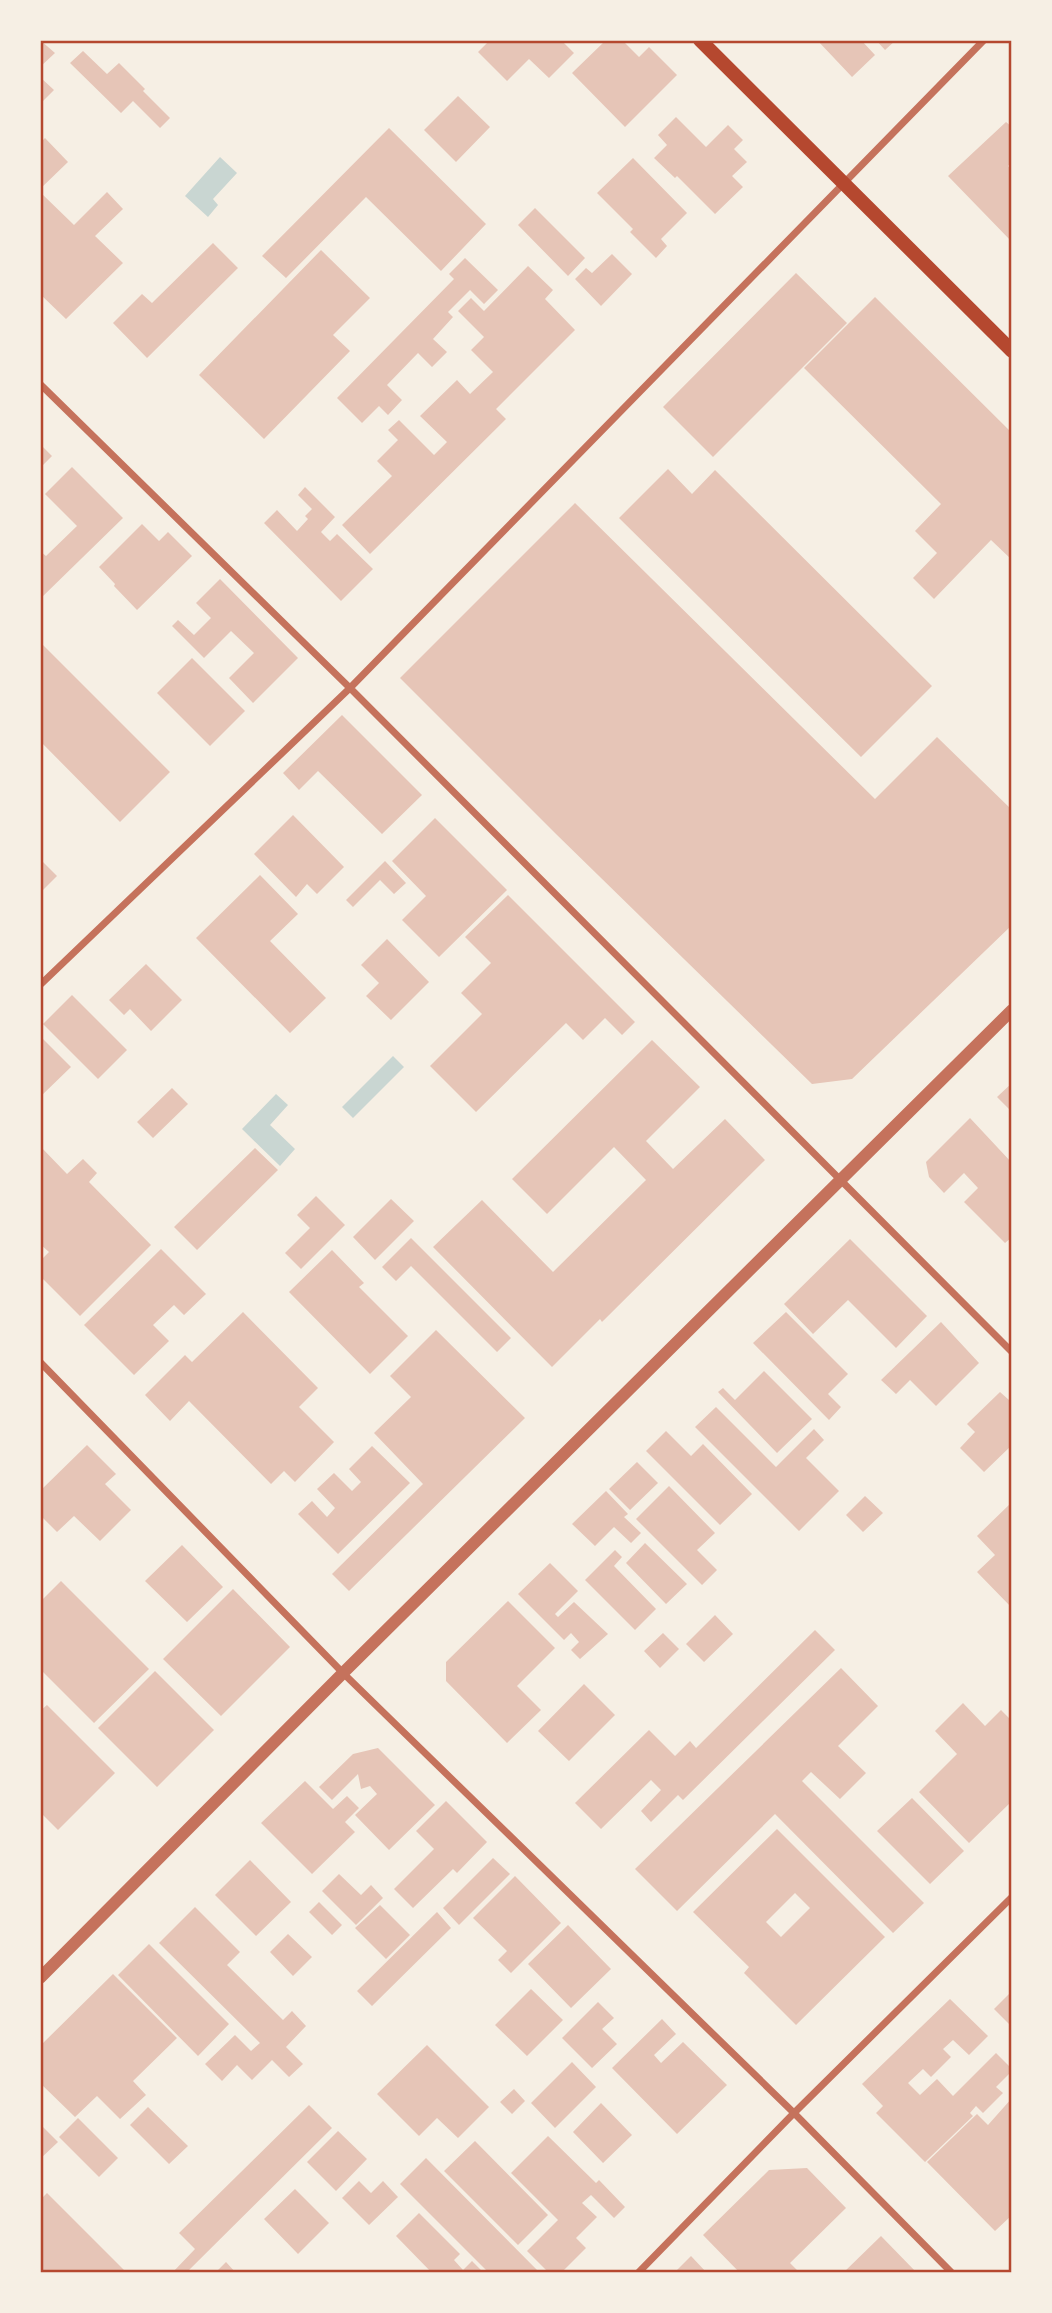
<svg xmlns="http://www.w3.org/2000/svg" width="1052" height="2313" viewBox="0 0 1052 2313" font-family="'Noto Sans',sans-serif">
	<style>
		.water { fill: #c9d6d2 }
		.building { fill: #e6c5b7; fill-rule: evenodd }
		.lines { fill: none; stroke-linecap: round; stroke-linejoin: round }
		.minor { stroke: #c5725c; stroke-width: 7 }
		.tertiary { stroke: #c5725c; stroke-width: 12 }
		.secondary { stroke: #b5482f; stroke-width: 14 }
		.neatline { fill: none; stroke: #b5482f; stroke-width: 2.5 }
	</style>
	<rect width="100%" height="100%" fill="#f6efe4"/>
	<path class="water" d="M220,157l17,16 -24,26 5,6 -10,12 -23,-21z
		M393,1056l11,11 -51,51 -11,-11z
		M276,1094l12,11 -18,20 25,24 -15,17 -38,-37z"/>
	<path class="building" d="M40,40l15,13 -15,14z
		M490,40h71l13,13 -25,25 -20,-19 -22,22 -29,-29z
		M606,40h16l17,17 10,-10 28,28 -52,52 -53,-54z
		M817,40h44l14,15 -23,22z
		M876,40h20l-11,10z
		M83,51l24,23 12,-11 26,26 -2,2 27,27 -10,10 -27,-27 -12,12 -51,-50z
		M40,77l14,13 -14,14z
		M458,96l32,31 -34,35 -32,-32z
		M676,117l30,30 22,-22 15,15 -9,9 13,13 -15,14 11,11 -28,27 -38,-38 -2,2 -21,-20 13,-13 -9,-10z
		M1006,122l6,5v35l-4,4 4,4v72l-64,-66z
		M389,128l97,96 -45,47 -75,-74 -80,81 -24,-22z
		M45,138l23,24 -28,27v-46z
		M633,158l54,55 -26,26 6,7 -11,12 -26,-26 3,-3 -36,-36z
		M40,192l34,33 33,-33 16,17 -28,27 28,27 -57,56 -26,-25z
		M535,208l50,50 -17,18 -50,-51z
		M213,243l25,25 -91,90 -34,-35 29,-29 10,9z
		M321,250l49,48 -37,37 17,16 -86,88 -65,-64z
		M612,254l20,20 -31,32 -26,-27 11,-11 6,5z
		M465,258l33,32 -14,14 -14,-14 -22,22 5,5 -20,22 14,13 -15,15 -14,-14 -31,32 15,15 -14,15 -9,-9 -17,17 -25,-25 117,-119 -5,-5z
		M528,266l25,24 -8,9 30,31 -79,79 10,10 -136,135 -28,-29 50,-49 -15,-15 21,-21 -10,-10 11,-10 35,35 13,-13 -27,-26 37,-36 13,14 23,-22 -22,-22 13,-13 -26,-26 13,-13 13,13z
		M796,273l51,50 -134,134 -50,-50z
		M875,297l137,136v127l-21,-20 -57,59 -21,-21 24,-25 -22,-22 26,-27 -137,-136z
		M40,444l12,12 -12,12z
		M72,467l51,51 -83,81v-48l6,5 31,-30 -32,-32z
		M668,469l24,25 23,-24 217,216 -71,71 -242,-239z
		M305,487l30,30 -14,15 9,9 7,-7 36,35 -32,32 -77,-78 13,-13 20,21 11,-12 -3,-3 7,-7 -14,-14z
		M575,503l300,296 62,-62 75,73v115l-160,154 -40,5 -256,-250 -156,-156z
		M142,524l17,17 9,-9 24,24 -55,54 -23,-24 1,-2 -16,-17z
		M220,579l78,79 -45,45 -24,-25 25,-25 -23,-22 -27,27 -32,-32 6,-6 16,15 17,-17 -15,-15z
		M40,642l130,130 -50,50 -80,-81z
		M192,658l53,53 -35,35 -53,-53z
		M342,715l80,80 -40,39 -64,-63 -19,19 -16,-17z
		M293,815l51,52 -27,27 -10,-10 -11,13 -42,-43z
		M435,818l72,72 -68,67 -37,-37 24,-24 -34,-35z
		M40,859l17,17 -17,17z
		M385,861l21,22 -12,11 -14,-14 -27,27 -7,-7z
		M260,875l38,39 -28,27 56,57 -36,35 -94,-95z
		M508,895l127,127 -13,13 -17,-17 -22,22 -17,-17 -90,89 -46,-46 52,-52 -21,-21 30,-30 -26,-26z
		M387,939l42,43 -38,38 -25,-24 13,-13 -18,-18z
		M146,964l36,36 -31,31 -21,-22 -6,6 -15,-15z
		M72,995l55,55 -29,29 -55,-55z
		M40,1036l31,31 -31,30z
		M652,1040l48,47 -54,54 27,28 52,-50 40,41 -163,162 -2,-3 -48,48 -119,-120 49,-47 71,72 93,-92 -32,-33 -67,67 -35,-35z
		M1012,1083v29l-15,-15z
		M172,1088l16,16 -35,34 -16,-16z
		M970,1118l42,45v74l-7,6 -41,-41 14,-14 -14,-15 -20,20 -15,-16 -3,-15z
		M40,1146l27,28 16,-15 14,14 -8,9 62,63 -71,71 -40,-40v-15l9,-9 -9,-8z
		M255,1148l23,22 -81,80 -23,-23z
		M316,1196l29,29 -44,44 -16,-16 25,-25 -13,-13z
		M391,1199l23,22 -39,39 -22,-23z
		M411,1238l100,100 -14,14 -86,-86 -15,15 -14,-14z
		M850,1239l77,77 -31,32 -48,-48 -35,34 -29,-30z
		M161,1249l45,45 -22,21 -10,-10 -21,20 16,16 -35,34 -50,-50z
		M332,1250l32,33 -5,4 49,49 -38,38 -81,-82z
		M243,1312l75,76 -19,19 35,35 -39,40 -11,-11 -13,13 -82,-83 -19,20 -25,-26 40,-40 7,7z
		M786,1312l62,62 -20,20 13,13 -12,13 -76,-77z
		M941,1322l38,41 -43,43 -26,-26 -14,14 -15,-14z
		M436,1330l89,88 -176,173 -17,-17 91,-90 -49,-51 37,-36 -21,-21z
		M764,1371l48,48 -35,34 -59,-61 5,-4 12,12z
		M1000,1392l9,8 3,-3v48l-28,27 -24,-24 15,-16 -8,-8z
		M716,1407l60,60 38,-38 10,11 -18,18 33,33 -40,40 -104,-104z
		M666,1431l25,25 12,-12 49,50 -32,31 -74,-74z
		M87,1445l29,29 -11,10 26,26 -31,31 -26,-25 -17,16 -17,-17v-24z
		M372,1446l38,37 -72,71 -40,-40 14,-13 15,16 8,-9 -18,-19 17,-16 18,18 9,-9 -12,-13z
		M637,1462l21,21 -28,27 -21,-21z
		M669,1486l46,47 -18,17 20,20 -15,15 -66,-66z
		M606,1491l22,23 -4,3 17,16 -10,10 -17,-16 -19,19 -23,-22z
		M865,1496l18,17 -20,19 -17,-17z
		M1012,1502v106l-35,-36 18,-17 -18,-19z
		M645,1543l42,41 -21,20 -40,-41z
		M182,1545l41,42 -36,35 -42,-41z
		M615,1550l7,7 -8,9 42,43 -21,21 -50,-50z
		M550,1563l28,28 -23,23 3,3 16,-15 34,32 -28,25 -9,-9 8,-8 -8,-9 -7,7 -46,-46z
		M61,1581l88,88 -55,54 -54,-54v-67z
		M233,1589l57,58 -69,69 -58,-57z
		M508,1601l47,47 -38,38 24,24 -34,33 -61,-62v-19z
		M715,1615l18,19 -29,28 -18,-18z
		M815,1630l20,20 -152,150 -5,-5 -27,27 -10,-11 20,-21 -10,-10 -50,49 -26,-26 74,-73 26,26 15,-15 6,7z
		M663,1633l16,16 -19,19 -16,-17z
		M841,1668l37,38 -40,40 28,27 -26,26 -29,-27 -9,9 122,122 -31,30 -118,-119 -98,97 -42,-42z
		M155,1671l59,59 -57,57 -59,-59z
		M584,1684l31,31 -46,46 -31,-30z
		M963,1703l22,23 16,-16 11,11v80l-43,42 -50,-51 38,-38 -22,-23z
		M47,1705l68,68 -57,57 -18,-18v-101z
		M378,1748l57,57 -46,45 -34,-35 22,-21 -7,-8 -9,3 -3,-15 -26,26 -13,-13 34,-33z
		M305,1781l28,28 14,-13 12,12 -14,14 10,10 -43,42 -51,-51z
		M912,1798l52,53 -34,33 -53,-53z
		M446,1801l41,41 -30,31 -4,-4 -40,39 -19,-19 40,-40 -18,-18z
		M777,1829l108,108 -89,88 -52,-52 5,-6 -56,-55zM795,1893l15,15 -29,29 -15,-15z
		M493,1858l17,16 -51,51 -16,-17z
		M250,1860l41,42 -35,34 -41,-41z
		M339,1874l22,21 10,-10 12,13 -27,27 -34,-34z
		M515,1876l46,47 -50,50 -13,-13 9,-9 -34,-33z
		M319,1902l23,23 -10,10 -23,-23z
		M380,1905l30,30 -24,24 -31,-31z
		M195,1907l45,45 -13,13 56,55 9,-9 14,15 -20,21 17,17 -14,13 -17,-17 -20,20 -15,-15 -15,16 -17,-17 30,-29 16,16 9,-8 -101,-100z
		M437,1912l14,16 -79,78 -15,-15z
		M568,1925l43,44 -40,39 -43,-44z
		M288,1934l24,23 -19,19 -23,-24z
		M149,1944l80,80 -31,32 -80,-81z
		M113,1974l64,64 -44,43 13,14 -26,24 -23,-23 -22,21 -35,-34v-37z
		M531,1989l32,31 -36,36 -32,-31z
		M1012,1991v36l-18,-18z
		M950,1999l38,37 -19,19 -16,-15 -10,9 8,8 -20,20 -8,-8 -15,14 12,12 17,-16 16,17 43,-43 16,16v2l-16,16 7,6 -20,20 -7,-7 -6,7 3,3 -48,46 -49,-49 7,-7 -21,-22z
		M598,2002l16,16 -12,11 15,15 -25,24 -30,-30z
		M662,2019l14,15 -22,21 7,8 22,-21 44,43 -50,49 -65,-66z
		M427,2045l62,62 -31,31 -21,-20 -18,18 -42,-42z
		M572,2062l24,25 -41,41 -24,-25z
		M514,2089l11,12 -13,13 -12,-12z
		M1012,2098v117l-17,16 -68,-69 50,-48 11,11z
		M601,2103l31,32 -29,28 -30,-31z
		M309,2105l23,23 -146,145h-14l23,-24 -16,-16z
		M148,2107l40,39 -19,18 -39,-39z
		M78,2118l40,40 -19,19 -40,-40z
		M40,2124l18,18 -18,17z
		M338,2131l29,28 -31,32 -29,-29z
		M548,2136l48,47 3,-3 26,27 -11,11 -23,-23 -9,8 15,14 -21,21 10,10 -25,25h-12l-22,-22 31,-31 -47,-47z
		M475,2141l73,74 -30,30 -74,-74z
		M426,2158l114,115h-51l-89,-89z
		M807,2168l39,40 -56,55 10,10h-60l-37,-38 66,-65z
		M359,2181l12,12 12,-12 15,16 -29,28 -27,-27z
		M295,2189l34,34 -31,31 -34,-35z
		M47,2193l80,80h-86l-1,-73z
		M419,2213l41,41 -6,6 9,10 9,-9 12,12h-52l-36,-37z
		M881,2236l36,37h-74z
		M691,2256l16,17h-33z
		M226,2262l10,11h-21z"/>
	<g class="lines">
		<path class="minor" d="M40,384l310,304 662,664
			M40,985l310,-297 634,-648
			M40,1362l303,311 451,440 158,160
			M638,2273l156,-160 218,-216"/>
		<path class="tertiary" d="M40,1978l303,-305 669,-663"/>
		<path class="secondary" d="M700,40l312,311"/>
	</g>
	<rect width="1052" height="2313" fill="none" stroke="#f6efe4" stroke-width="84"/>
	<rect x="42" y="42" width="968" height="2229" class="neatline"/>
</svg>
